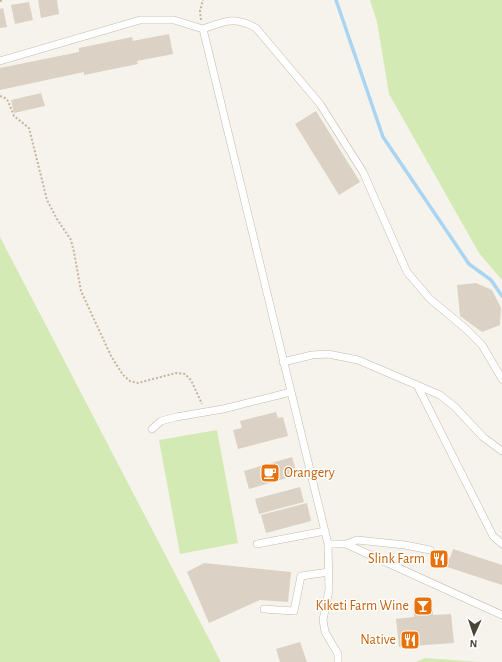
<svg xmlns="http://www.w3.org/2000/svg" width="502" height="662" viewBox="0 0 502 662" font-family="'Alegreya Sans',sans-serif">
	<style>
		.green { fill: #d3eab5 }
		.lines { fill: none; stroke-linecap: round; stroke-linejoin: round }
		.stream { stroke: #a9d5f2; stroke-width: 3.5 }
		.building { fill: #dbd1c4 }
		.service-casing { stroke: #c2bbae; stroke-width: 8 }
		.path { stroke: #c4b69f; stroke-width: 2; stroke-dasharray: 2 2; stroke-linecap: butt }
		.service { stroke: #fff; stroke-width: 7 }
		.labels { text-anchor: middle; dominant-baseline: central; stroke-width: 3; stroke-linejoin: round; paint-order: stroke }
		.food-label { font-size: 14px; fill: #c56008; stroke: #fff; text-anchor: end }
	</style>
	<rect width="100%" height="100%" fill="#f6f3ec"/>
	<path class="green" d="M370,0h132v280l-23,-27 -90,-159 -12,-72z
		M0,237l221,425h-221z
		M217,430l21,113 -58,11 -21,-114z
		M425,658l55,4h-64z"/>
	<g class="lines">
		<path class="stream" d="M336,0l47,137 86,127 22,16 11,16"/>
	</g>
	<path class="building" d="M38,0h19l2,14 -18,4z
		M29,2l4,18 -18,4 -4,-19z
		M3,8l4,19 -7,1v-19z
		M169,34l4,20 -36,7 1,3 -54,11v-3l-84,18v-22l79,-16v-4l53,-11 1,4z
		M41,93l4,13 -31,7 -3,-13z
		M316,111l44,71 -21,13 -44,-71z
		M476,283l16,7 9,18 -1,17 -18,7 -22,-16 -3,-31z
		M276,412l2,6 5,-1 5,19 -50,13 -5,-19 9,-2 -2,-7z
		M292,457l5,18 -48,14 -5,-18z
		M300,487l4,15 -45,12 -4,-15z
		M307,503l4,18 -45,12 -5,-18z
		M453,549l49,16v20l-70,-23 3,-9 15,5z
		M204,563l87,9 -3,30 -28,-2 -51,23 -22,-51z
		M432,601l1,14 18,-1 3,29 -55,4 -3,-28 18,-2 -1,-15z
		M300,642l7,20h-27l-4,-13z"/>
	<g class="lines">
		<defs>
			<path id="service" d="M203,29c23,-8 31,-13 53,-1l64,76 43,68 44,100 23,27 36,30 16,16 20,34
				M0,61l140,-41h34l29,9 125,515 1,46 -6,30 2,12 13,22v8
				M283,362l29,-7 16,-1 30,6 82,35 15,12 28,30 19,14
				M417,385l76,151 9,8
				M152,429l9,-8 15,-4 47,-8 68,-17
				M257,544l68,-13
				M328,544h18l156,71
				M346,544l11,-4 48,5 25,5
				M264,609l30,2 7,-35 28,-4"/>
		</defs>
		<use href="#service" class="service-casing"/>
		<path class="path" d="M0,1l4,-1
			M201,20l-1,-9 3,-11
			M0,96l5,2 3,3 6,15 15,12 18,72 10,19 14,21 3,12 7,39 30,65 12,19 7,6 8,2 38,-10 9,1 6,6 11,24"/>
		<use href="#service" class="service"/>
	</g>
	<defs>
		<symbol id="cafe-square" viewBox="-11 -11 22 22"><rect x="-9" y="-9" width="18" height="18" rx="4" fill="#e8710a" stroke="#fff"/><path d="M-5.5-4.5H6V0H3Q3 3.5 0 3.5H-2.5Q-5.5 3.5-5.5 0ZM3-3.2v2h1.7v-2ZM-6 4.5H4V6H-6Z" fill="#fff"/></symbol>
		<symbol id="restaurant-square" viewBox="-11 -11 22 22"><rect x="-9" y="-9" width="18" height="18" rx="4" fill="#e8710a" stroke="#fff"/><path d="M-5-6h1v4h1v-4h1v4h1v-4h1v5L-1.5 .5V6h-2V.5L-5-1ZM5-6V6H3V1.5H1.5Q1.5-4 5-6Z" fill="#fff"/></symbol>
		<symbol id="bar-square" viewBox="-11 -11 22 22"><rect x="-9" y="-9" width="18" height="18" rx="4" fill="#e8710a" stroke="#fff"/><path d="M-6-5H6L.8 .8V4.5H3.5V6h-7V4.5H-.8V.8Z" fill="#fff"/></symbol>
	</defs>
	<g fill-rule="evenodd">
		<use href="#cafe-square" x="259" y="462" width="22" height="22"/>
		<use href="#restaurant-square" x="428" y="548" width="22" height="22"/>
		<use href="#bar-square" x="412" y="595" width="22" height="22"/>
		<use href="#restaurant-square" x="399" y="629" width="22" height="22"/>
	</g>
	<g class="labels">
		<g class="food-label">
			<text x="284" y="473" text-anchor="start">Orangery</text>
			<text x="425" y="559">Slink Farm</text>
			<text x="409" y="606">Kiketi Farm Wine</text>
			<text x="396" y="640">Native</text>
		</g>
	</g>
	<g transform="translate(474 634) rotate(183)" stroke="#ffffff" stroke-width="3" paint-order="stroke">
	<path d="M0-3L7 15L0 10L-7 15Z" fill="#4b4439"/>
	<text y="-6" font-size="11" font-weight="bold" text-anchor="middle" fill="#4b4439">N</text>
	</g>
</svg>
